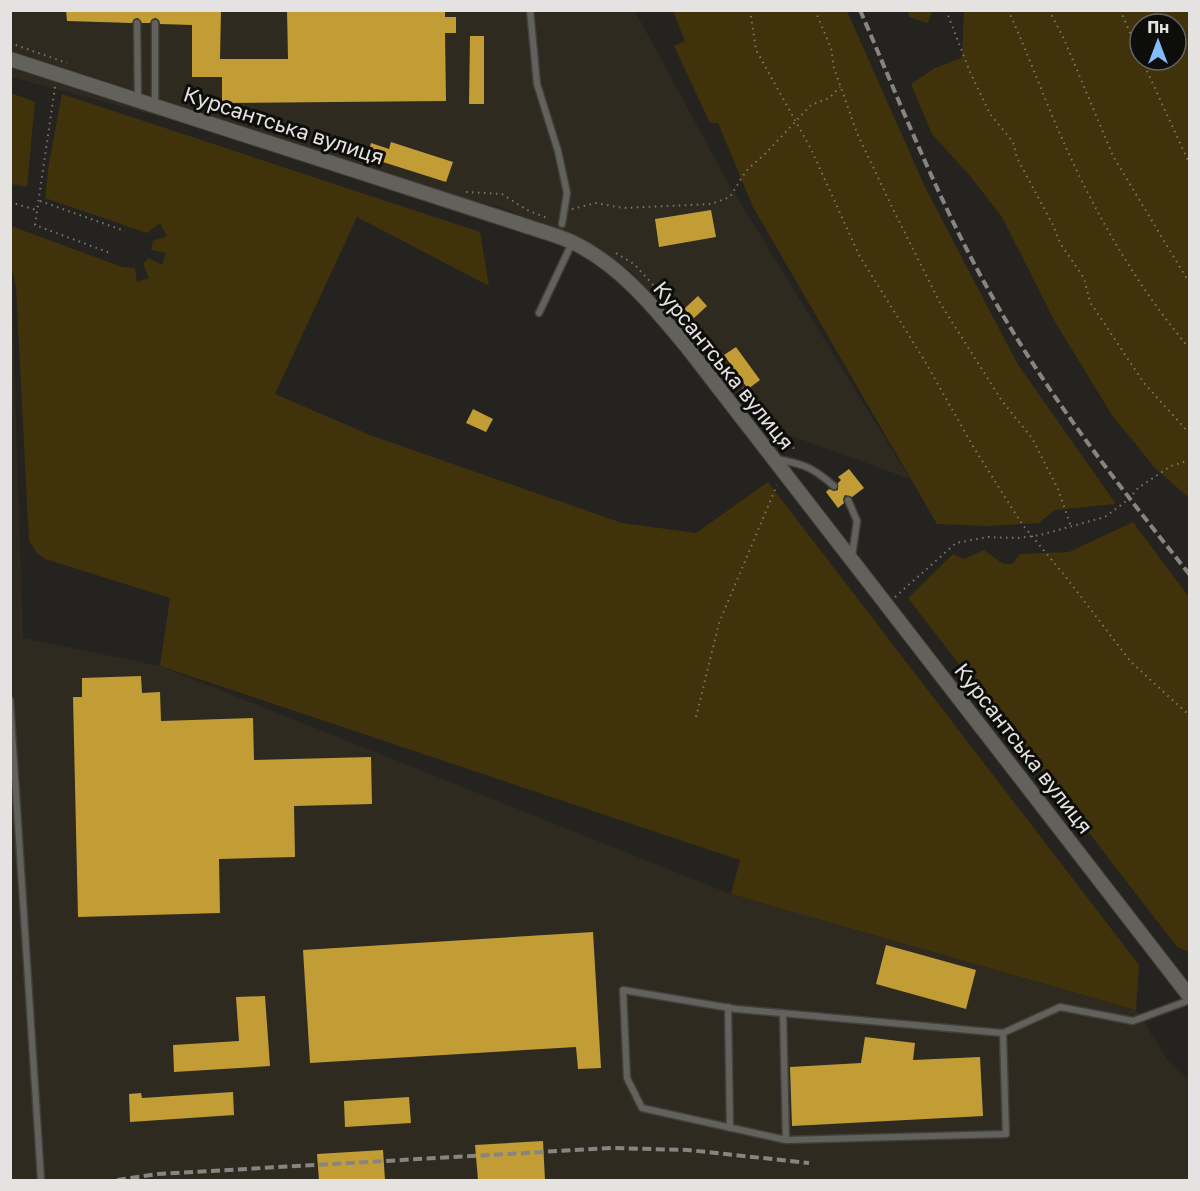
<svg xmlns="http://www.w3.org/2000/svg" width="1200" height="1191" viewBox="0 0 1200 1191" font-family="'Golos Text',sans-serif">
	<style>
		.built { fill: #2e2a20 }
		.green { fill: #40320a; fill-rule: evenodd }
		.building { fill: #c29d35 }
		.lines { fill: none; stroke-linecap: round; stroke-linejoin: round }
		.service-casing { stroke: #42403d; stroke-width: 9 }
		.tertiary-casing { stroke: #42403d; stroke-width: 16 }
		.path { stroke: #787673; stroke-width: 2; stroke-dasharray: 1.5 4.5; stroke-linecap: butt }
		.service { stroke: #63615c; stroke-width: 6 }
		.tertiary { stroke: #63615c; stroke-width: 14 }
		.rail { stroke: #878582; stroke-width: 4; stroke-dasharray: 9 4.5; stroke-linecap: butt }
		.labels { text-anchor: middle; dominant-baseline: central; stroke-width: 6; stroke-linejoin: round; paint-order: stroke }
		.street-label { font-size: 21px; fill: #e5e3e1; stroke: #0d0d0b }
	</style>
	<rect width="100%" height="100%" fill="#25231f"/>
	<path class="built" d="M10,11h625l92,170 183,298 -146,-53 -134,-156 -124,-61 -495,-132z
		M10,235l13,403 137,28 571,228 405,116 33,52 20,20v98h-1178z"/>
	<path class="green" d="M673,11h174l78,176 92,176 99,141 -61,6 -16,13 -51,3 -51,-2 -184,-317 -35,-84h-8l-36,-77 11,-5z
		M908,11v-1l25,1 -6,12 -18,-6z
		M964,11h225v487l-34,-30 -43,-53 -57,-93 -53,-105 -32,-41 -38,-42 -21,-50 24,-16 27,-10zM1140,24h36v36h-36z
		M11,93l24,9 -8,85 -16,-3z
		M62,94l418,138 9,54 -132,-69 -82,177 95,41 252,88 74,10 72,-51 371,483 -3,45 -405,-116 9,-34 -580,-194 10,-68 -125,-39 -7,-5 -9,-13 -13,-253 -5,-24v-38l111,41 13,1 2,14 12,-4 -6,-14 6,-6 13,7 4,-12 -15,-3 2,-9 14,-5 -7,-13 -13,10 -102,-35 4,-35z
		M1133,522l56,75v355l-12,-5 -269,-349 45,-44 11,5 20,-9 19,14h9l8,-10 49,-2z"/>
	<path class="building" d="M66,10h155l-1,49h68l-1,-49h158v7h11v16h-11l1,68 -224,2v-26h-30v-52l-32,-1 -1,-4 -3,-2 -4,1 -2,4h-8l-4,-5 -4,1 -2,4 -65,-2z
		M470,36h14v68h-15z
		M391,142l62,20 -7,20 -79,-25 4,-14 18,6z
		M711,210l5,27 -57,10 -4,-28z
		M698,296l9,10 -13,12 -10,-9z
		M736,347l24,33 -12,9 -24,-34z
		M473,409l20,10 -7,13 -20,-9z
		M849,469l15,19 -12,9 -7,-2 -2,4 1,4 -6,5 -12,-16 3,-3 5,2 4,-1v-7l3,-3 -3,-3z
		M141,676l1,17 18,-1 1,29 92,-3 1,42 117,-3 1,47 -78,2 1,51 -76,2 1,54 -142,4 -5,-220h9v-19z
		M593,932l8,136 -23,1 -2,-22 -266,16 -7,-113z
		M886,945l90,25 -10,39 -90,-25z
		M265,996l5,70 -96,6 -1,-27 66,-4 -3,-44z
		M865,1037l50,6 -2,17 67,-3 3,59 -191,10 -2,-59 71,-4z
		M233,1092l1,23 -104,7 -1,-28 12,-1 1,5z
		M409,1097l2,26 -66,4 -1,-26z
		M543,1141l2,39h-67l-3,-35z
		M383,1150l2,30h-66l-2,-26z"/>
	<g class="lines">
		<defs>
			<path id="service" d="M530,10l7,74 21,67 9,42 -5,31
				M137,23l1,76
				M155,104v-81
				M539,313l33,-70
				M776,459c28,5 36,8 58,27
				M848,500l9,21 -5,35
				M10,700l31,480
				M728,1007l2,121
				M783,1013l3,127 220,-6 -3,-101
				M786,1140l-144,-32 -15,-30 -4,-88 113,19 267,24 57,-26 73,14 57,-21"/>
			<path id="tertiary" d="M10,59l510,165c17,6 36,11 52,18 48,23 82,65 115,105l503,650"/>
		</defs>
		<use href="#service" class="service-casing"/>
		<use href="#tertiary" class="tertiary-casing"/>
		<path class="path" d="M750,10l6,40 55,99 48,106 64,103 51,90 48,76 43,52 66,86 59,54
			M815,10l16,38 3,20 23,65 34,72 49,98 62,98 30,37 26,51 13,38
			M946,10l24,62 20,42 23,28 4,16 36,67 7,18 24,35 6,24 54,81 46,51
			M1008,10c22,48 39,97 61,144 31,68 73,139 121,195
			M1049,10l15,29 49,117 77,128
			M1120,10l20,45
			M10,43l57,20
			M1142,60l48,105
			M55,87l-20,138 75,28
			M466,192l36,2 25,16 20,8
			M40,201l85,30
			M10,202l26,8
			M572,209l24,-6 27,5 88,-4 19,-7 16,-26 20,-18 45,-48 18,-7 11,-11
			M616,253l18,11 54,59 108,128
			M895,597l61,-54 32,-6 31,1 21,-3 65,-18 24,-18 9,-11 33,-22 19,-6
			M696,717l23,-94 58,-138"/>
		<use href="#service" class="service"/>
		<use href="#tertiary" class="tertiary"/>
		<path class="rail" d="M860,10c42,97 81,197 133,288 56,99 126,188 197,277
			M117,1180l41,-6 453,-26 77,2 121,13"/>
	</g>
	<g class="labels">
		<g class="street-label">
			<text transform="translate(284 125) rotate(18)">Курсантська вулиця</text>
			<text transform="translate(724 365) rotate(51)">Курсантська вулиця</text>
			<text transform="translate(1024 748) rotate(52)">Курсантська вулиця</text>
		</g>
	</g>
	<rect width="1200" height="1191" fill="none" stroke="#e5e3e1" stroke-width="24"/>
	<g transform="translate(1158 42)"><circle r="28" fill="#0d0d0b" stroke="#636361" stroke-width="1.5"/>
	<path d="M0-4.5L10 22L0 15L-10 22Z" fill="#81bdfa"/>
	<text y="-9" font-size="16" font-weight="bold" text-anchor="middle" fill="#e5e3e1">Пн</text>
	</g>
</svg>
